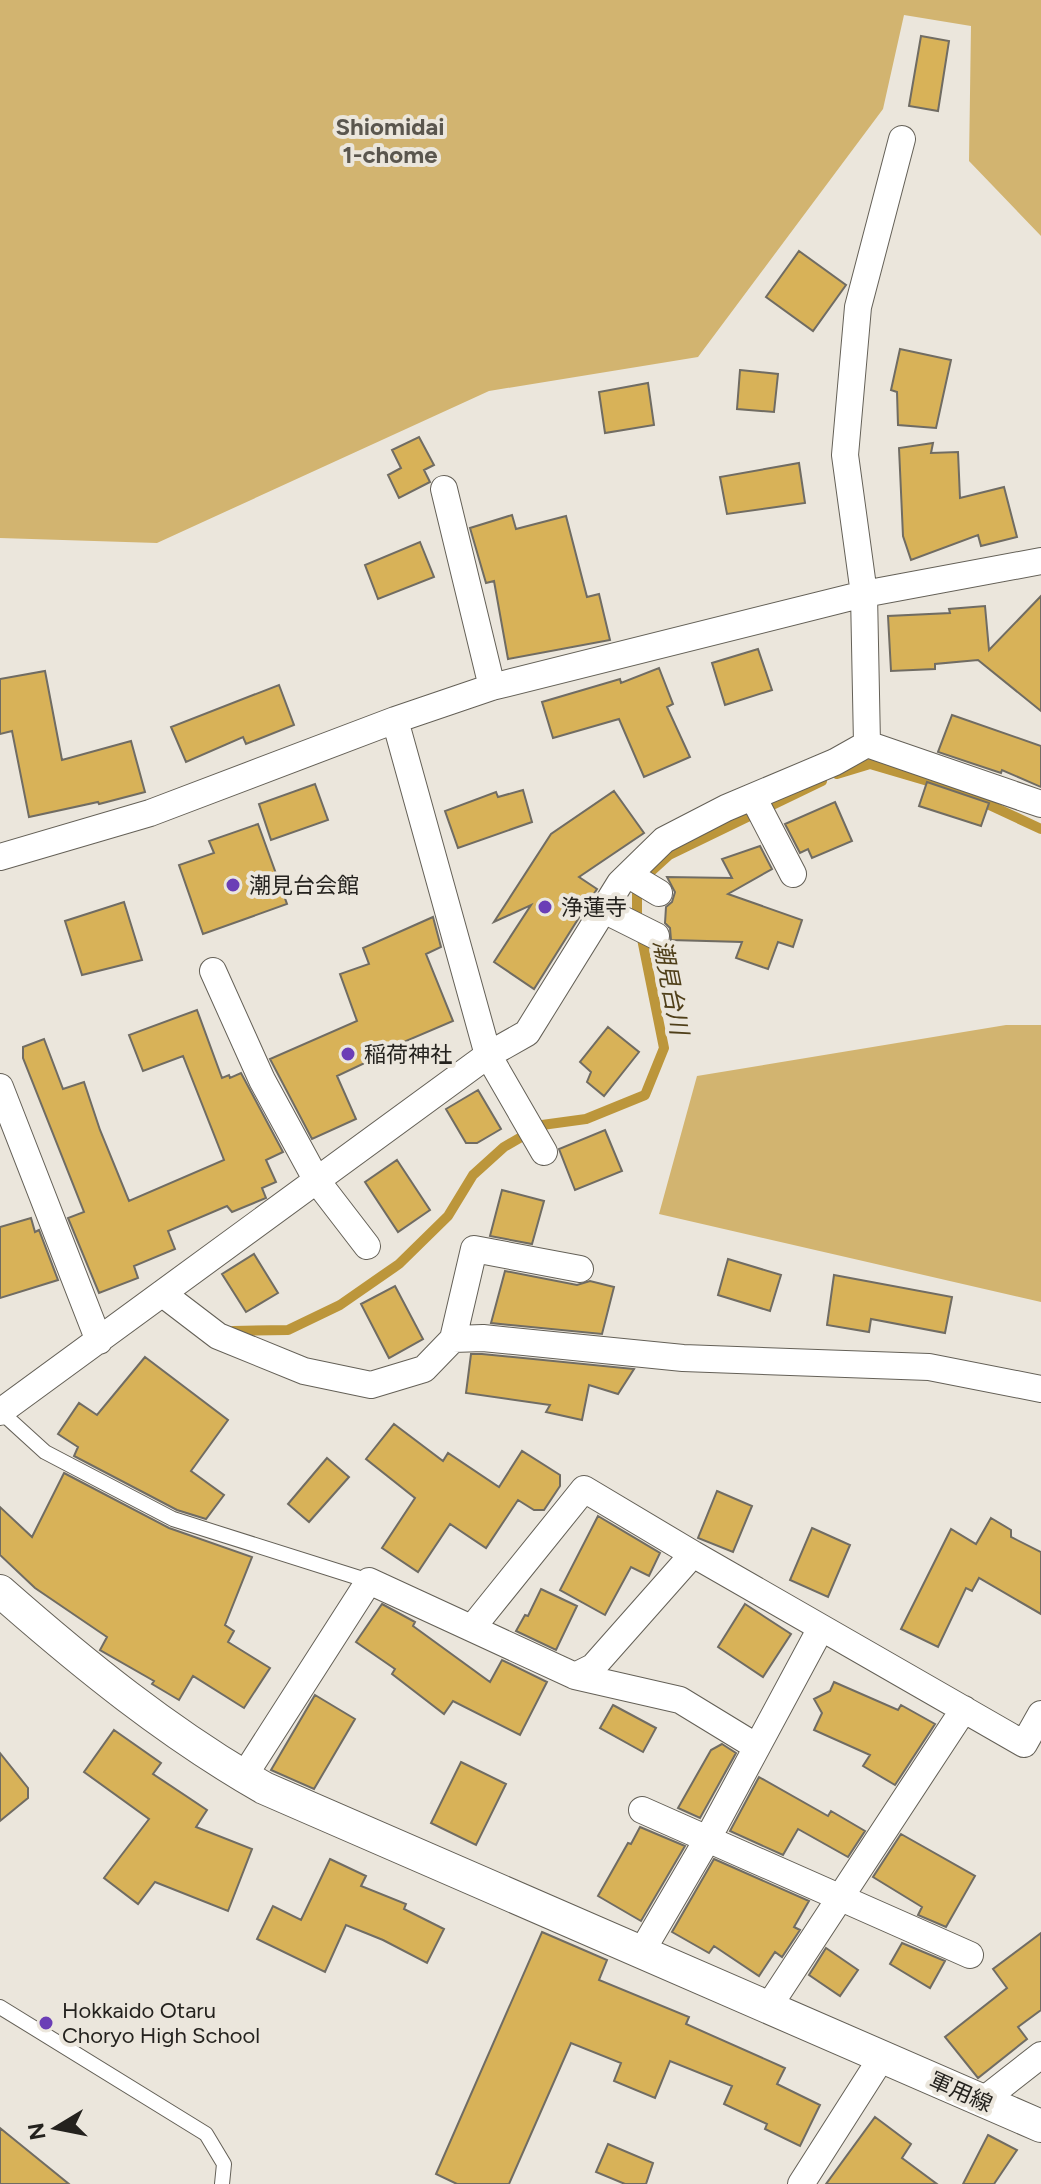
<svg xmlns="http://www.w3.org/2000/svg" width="1041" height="2184" viewBox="0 0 1041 2184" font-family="Figtree,'Noto Sans JP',sans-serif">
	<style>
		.green { fill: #d2b470 }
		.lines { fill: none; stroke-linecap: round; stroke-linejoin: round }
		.stream { stroke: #bc963b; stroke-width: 10 }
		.building { fill: #d8b258; stroke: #706c63; stroke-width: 2 }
		.service-casing { stroke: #646057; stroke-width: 16 }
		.minor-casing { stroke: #646057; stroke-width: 28 }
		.tertiary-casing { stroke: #646057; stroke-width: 34 }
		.service { stroke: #fff; stroke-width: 14 }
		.minor { stroke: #fff; stroke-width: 26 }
		.tertiary { stroke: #fff; stroke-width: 32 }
		.poi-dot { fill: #6b3eb6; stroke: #ebe6dc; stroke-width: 3 }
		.labels { text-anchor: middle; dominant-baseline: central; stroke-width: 8; stroke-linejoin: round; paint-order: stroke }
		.poi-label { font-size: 22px; fill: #24221e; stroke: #ebe6dc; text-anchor: start }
		.street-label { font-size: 22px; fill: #24221e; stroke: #ebe6dc }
		.neighbourhood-label { font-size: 24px; font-weight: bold; fill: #5a564e; stroke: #ebe6dc }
		.water-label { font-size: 24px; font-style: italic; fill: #4f3f19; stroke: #ebe6dc }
	</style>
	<rect width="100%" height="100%" fill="#ebe6dc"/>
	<path class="green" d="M0,0h1041v236l-72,-75 2,-135 -67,-11 -21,94 -185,248 -209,34 -332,152 -157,-5z
		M1006,1025h35v277l-382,-88 38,-138z"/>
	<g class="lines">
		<path class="stream" d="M837,774l33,-10 85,25 86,40
			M233,1331l55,-1 52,-25 59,-41 49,-48 25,-41 31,-28 38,-22 44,-6 59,-24 19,-47 -27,-134v-30l32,-29 153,-74"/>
	</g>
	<path class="building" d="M921,36l28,5 -11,70 -29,-5z
		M799,251l47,34 -33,46 -47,-34z
		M900,349l51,11 -15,68 -38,-3 -1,-33 -6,-2z
		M740,370l38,4 -4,38 -37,-3z
		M648,383l6,42 -49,8 -6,-41z
		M419,437l15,28 -10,5 6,12 -31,16 -11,-23 13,-7 -9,-18z
		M933,443l-2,10 27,-1 2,46 44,-11 13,50 -36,9 -3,-11 -67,25 -8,-24 -4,-88z
		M799,463l6,40 -78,11 -7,-37z
		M512,515l4,14 50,-13 21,81 12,-3 11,46 -102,19 -14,-78 -8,2 -16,-55z
		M420,542l14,35 -56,22 -13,-34z
		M1041,596v115l-63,-51 -43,4v5l-44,2 -3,-55 62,-3 -1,-4 36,-3 4,44z
		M758,649l14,41 -47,15 -13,-42z
		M659,668l14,36 -6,3 23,50 -46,20 -25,-58 -66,19 -11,-36 78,-23 1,4z
		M45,671l17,89 69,-19 14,51 -46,12 -1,-2 -69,15 -17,-86 -12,3v-55z
		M279,685l15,40 -48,19 -3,-7 -57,25 -15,-35z
		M952,715l89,31v41l-39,-17 -1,3 -63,-21z
		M927,782l62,21 -8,23 -62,-20z
		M315,784l13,36 -57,20 -12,-36z
		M523,790l9,32 -74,26 -13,-37 51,-19 2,5z
		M614,791l30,42 -65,44 18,12 -63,100 -40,-27 37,-57 -37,17 57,-88z
		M835,802l17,39 -40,17 -4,-9 -8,4 -15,-29z
		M258,824l29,80 -84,30 -24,-69 35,-12 -5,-12z
		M760,846l12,23 -44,25 74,26 -9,27 -15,-5 -10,27 -32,-11 6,-16 -71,-2 -1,-12 -5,-5 1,-16 6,-5 3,-10 -8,-15 65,1 -10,-19z
		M124,902l18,58 -60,15 -17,-54z
		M433,917l8,30 -15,7 27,67 -87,37 1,4 -30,14 19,43 -44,20 -42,-80 87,-38 -17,-47 29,-10 -6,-16z
		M197,1010l25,68 7,-3 1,3 11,-5 42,79 -17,8 10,22 -14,6 4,10 -34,14 -5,-6 -59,25 7,18 -41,17 4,12 -39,15 -31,-75 16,-6 -61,-154v-11l21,-8 19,50 21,-7 16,48 29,71 95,-41 -41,-104 -40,15 -14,-36z
		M608,1027l31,25 -35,44 -17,-14 4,-10 -11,-10z
		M478,1090l23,39 -24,14h-11l-20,-34z
		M605,1130l17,41 -47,19 -16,-41z
		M397,1160l33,50 -32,22 -33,-50z
		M502,1190l42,11 -12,43 -42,-8z
		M31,1218l4,14 4,-2 19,50 -58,18v-71z
		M254,1254l24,39 -32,19 -24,-38z
		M728,1259l53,16 -11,36 -52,-16z
		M505,1271l72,14 13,-4 24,6 -12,47 -111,-11z
		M834,1275l118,22 -7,36 -74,-14 -2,13 -42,-7z
		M395,1286l28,53 -34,19 -28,-54z
		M471,1354h11l152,15 -16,25 -29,-9 -7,35 -36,-8 4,-7 -84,-12z
		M145,1357l83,63 -37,51 33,24 -18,24 -29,-9 -103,-54 4,-9 -20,-13 21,-31 18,12z
		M394,1424l49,37 5,-8 51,34 23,-36 38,24v11l-16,24h-10l-16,-10 -32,48 -36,-24 -32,48 -36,-24 33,-50 -49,-39z
		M327,1458l22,19 -40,45 -21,-18z
		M64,1473l105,55 83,29 -27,68 9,6 -6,11 42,26 -26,40 -51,-32 -14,24 -27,-16 2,-3 -54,-31 7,-13 -72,-49 -35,-33v-48l32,30z
		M717,1491l35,15 -19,46 -35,-14z
		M598,1516l62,37 -11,23 -18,-9 -26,48 -45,-25z
		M991,1518l20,12v7l30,15v62l-62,-36 -7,13 -6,-3 -28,59 -37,-18 50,-100 25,15z
		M812,1528l38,17 -22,52 -38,-17z
		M541,1589l36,17 -21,44 -40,-19 9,-16 3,1z
		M382,1604l33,18 -2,4 77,56 12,-22 45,22 -27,53 -67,-34 -9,13 -52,-40 3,-5 -39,-27z
		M745,1604l46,30 -28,43 -45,-30z
		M834,1682l64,28 3,-5 34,19 -40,61 -32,-19 7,-11 -56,-25 8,-17 -8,-14 16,-8z
		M315,1695l40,24 -41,70 -43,-19z
		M613,1705l43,23 -13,24 -43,-24z
		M114,1730l47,33 -8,11 54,36 -11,17 56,22 -24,62 -73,-29 -17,22 -34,-26 45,-59 -65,-47z
		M722,1744l14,9 -36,65 -22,-10 33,-58z
		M0,1753l28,35v10l-28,23z
		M461,1762l45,22 -30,61 -45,-22z
		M759,1777l69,39 3,-5 34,20 -17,26 -50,-28 -15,26 -53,-24z
		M640,1827l45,19 -44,75 -43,-25 30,-53 3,1z
		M901,1834l74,42 -29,51 -28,-12 4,-8 -49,-30z
		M330,1859l36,17 -5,10 45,18 -2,5 40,20 -17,34 -44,-23 -37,-15 -21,47 -68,-33 16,-33 28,14z
		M714,1859l95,42 -15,26 6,3 -18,27 -7,-5 -16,24 -45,-30 -5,7 -37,-21z
		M542,1932l65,28 -8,20 90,37 -3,7 99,44 -8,16 43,21 -20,41 -35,-17 2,-5 -43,-20 8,-18 -62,-25 -15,37 -41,-17 7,-18 -50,-20 -62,141h-52l-21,-10z
		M1041,1933v77l-23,17 9,12 -49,39 -33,-41 62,-49 -14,-19z
		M902,1943l43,18 -15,27 -40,-24z
		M826,1948l32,22 -18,26 -31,-21z
		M875,2117l36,27 -9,14 35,26h-111z
		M0,2128l69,56h-69z
		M988,2135l29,15 -23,34h-31z
		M608,2144l45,19 -7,21h-21l-29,-12z"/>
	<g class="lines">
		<defs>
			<path id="service" d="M1,1412l44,40 128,67 196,62
				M0,2007l206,127 18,30 -2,20"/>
			<path id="minor" d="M444,489l48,198
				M395,720l93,335 56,97
				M867,744l-3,-150 -19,-139 13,-148 44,-168
				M753,797l40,77
				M0,857l150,-44 245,-93 97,-33 372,-93 177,-33
				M629,875l30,18
				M604,910l52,26
				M213,971l49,109 55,101 50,65
				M0,1087l99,254
				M163,1294l55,42 86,35 67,14 53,-16 29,-30 30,-1 200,20 246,9 112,22
				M453,1339l21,-90 106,20
				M0,1412l488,-357 39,-22 93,-150 44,-43 62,-32 109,-46 32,-18 174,60
				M472,1628l112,-139 109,65
				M575,1676l105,24 77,47
				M244,1776l125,-195 206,95 18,-9 100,-113 331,190 17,-30
				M642,1810l328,145
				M642,1951l65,-111 114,-212
				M769,2006l195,-297
				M981,2102l60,-47
				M801,2184l81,-127"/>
			<path id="tertiary" d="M0,1591c83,73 168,142 264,197l777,338"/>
		</defs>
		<use href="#service" class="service-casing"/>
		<use href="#minor" class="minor-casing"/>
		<use href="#tertiary" class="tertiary-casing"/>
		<use href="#service" class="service"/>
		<use href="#minor" class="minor"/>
		<use href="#tertiary" class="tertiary"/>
	</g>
	<g class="poi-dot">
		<circle cx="233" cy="885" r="8"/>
		<circle cx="545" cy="907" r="8"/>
		<circle cx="348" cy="1054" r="8"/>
		<circle cx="46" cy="2023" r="8"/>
	</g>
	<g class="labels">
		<g class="poi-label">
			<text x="249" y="885">潮見台会館</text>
			<text x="561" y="907">浄蓮寺</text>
			<text x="364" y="1054">稲荷神社</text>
			<text x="62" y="2010">Hokkaido Otaru<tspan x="62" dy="25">Choryo High School</tspan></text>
		</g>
		<g class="street-label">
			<text transform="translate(961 2092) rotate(24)">軍用線</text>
		</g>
		<g class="neighbourhood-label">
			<text x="390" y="126">Shiomidai<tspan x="390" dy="28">1-chome</tspan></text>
		</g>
		<g class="water-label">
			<text transform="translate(671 987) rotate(79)">潮見台川</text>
		</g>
	</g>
	<g transform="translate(56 2128) rotate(260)" stroke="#ebe6dc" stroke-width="6" paint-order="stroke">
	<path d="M0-6L14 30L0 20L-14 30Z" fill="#24221e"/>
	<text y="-12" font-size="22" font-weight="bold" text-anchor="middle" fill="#24221e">N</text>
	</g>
</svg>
